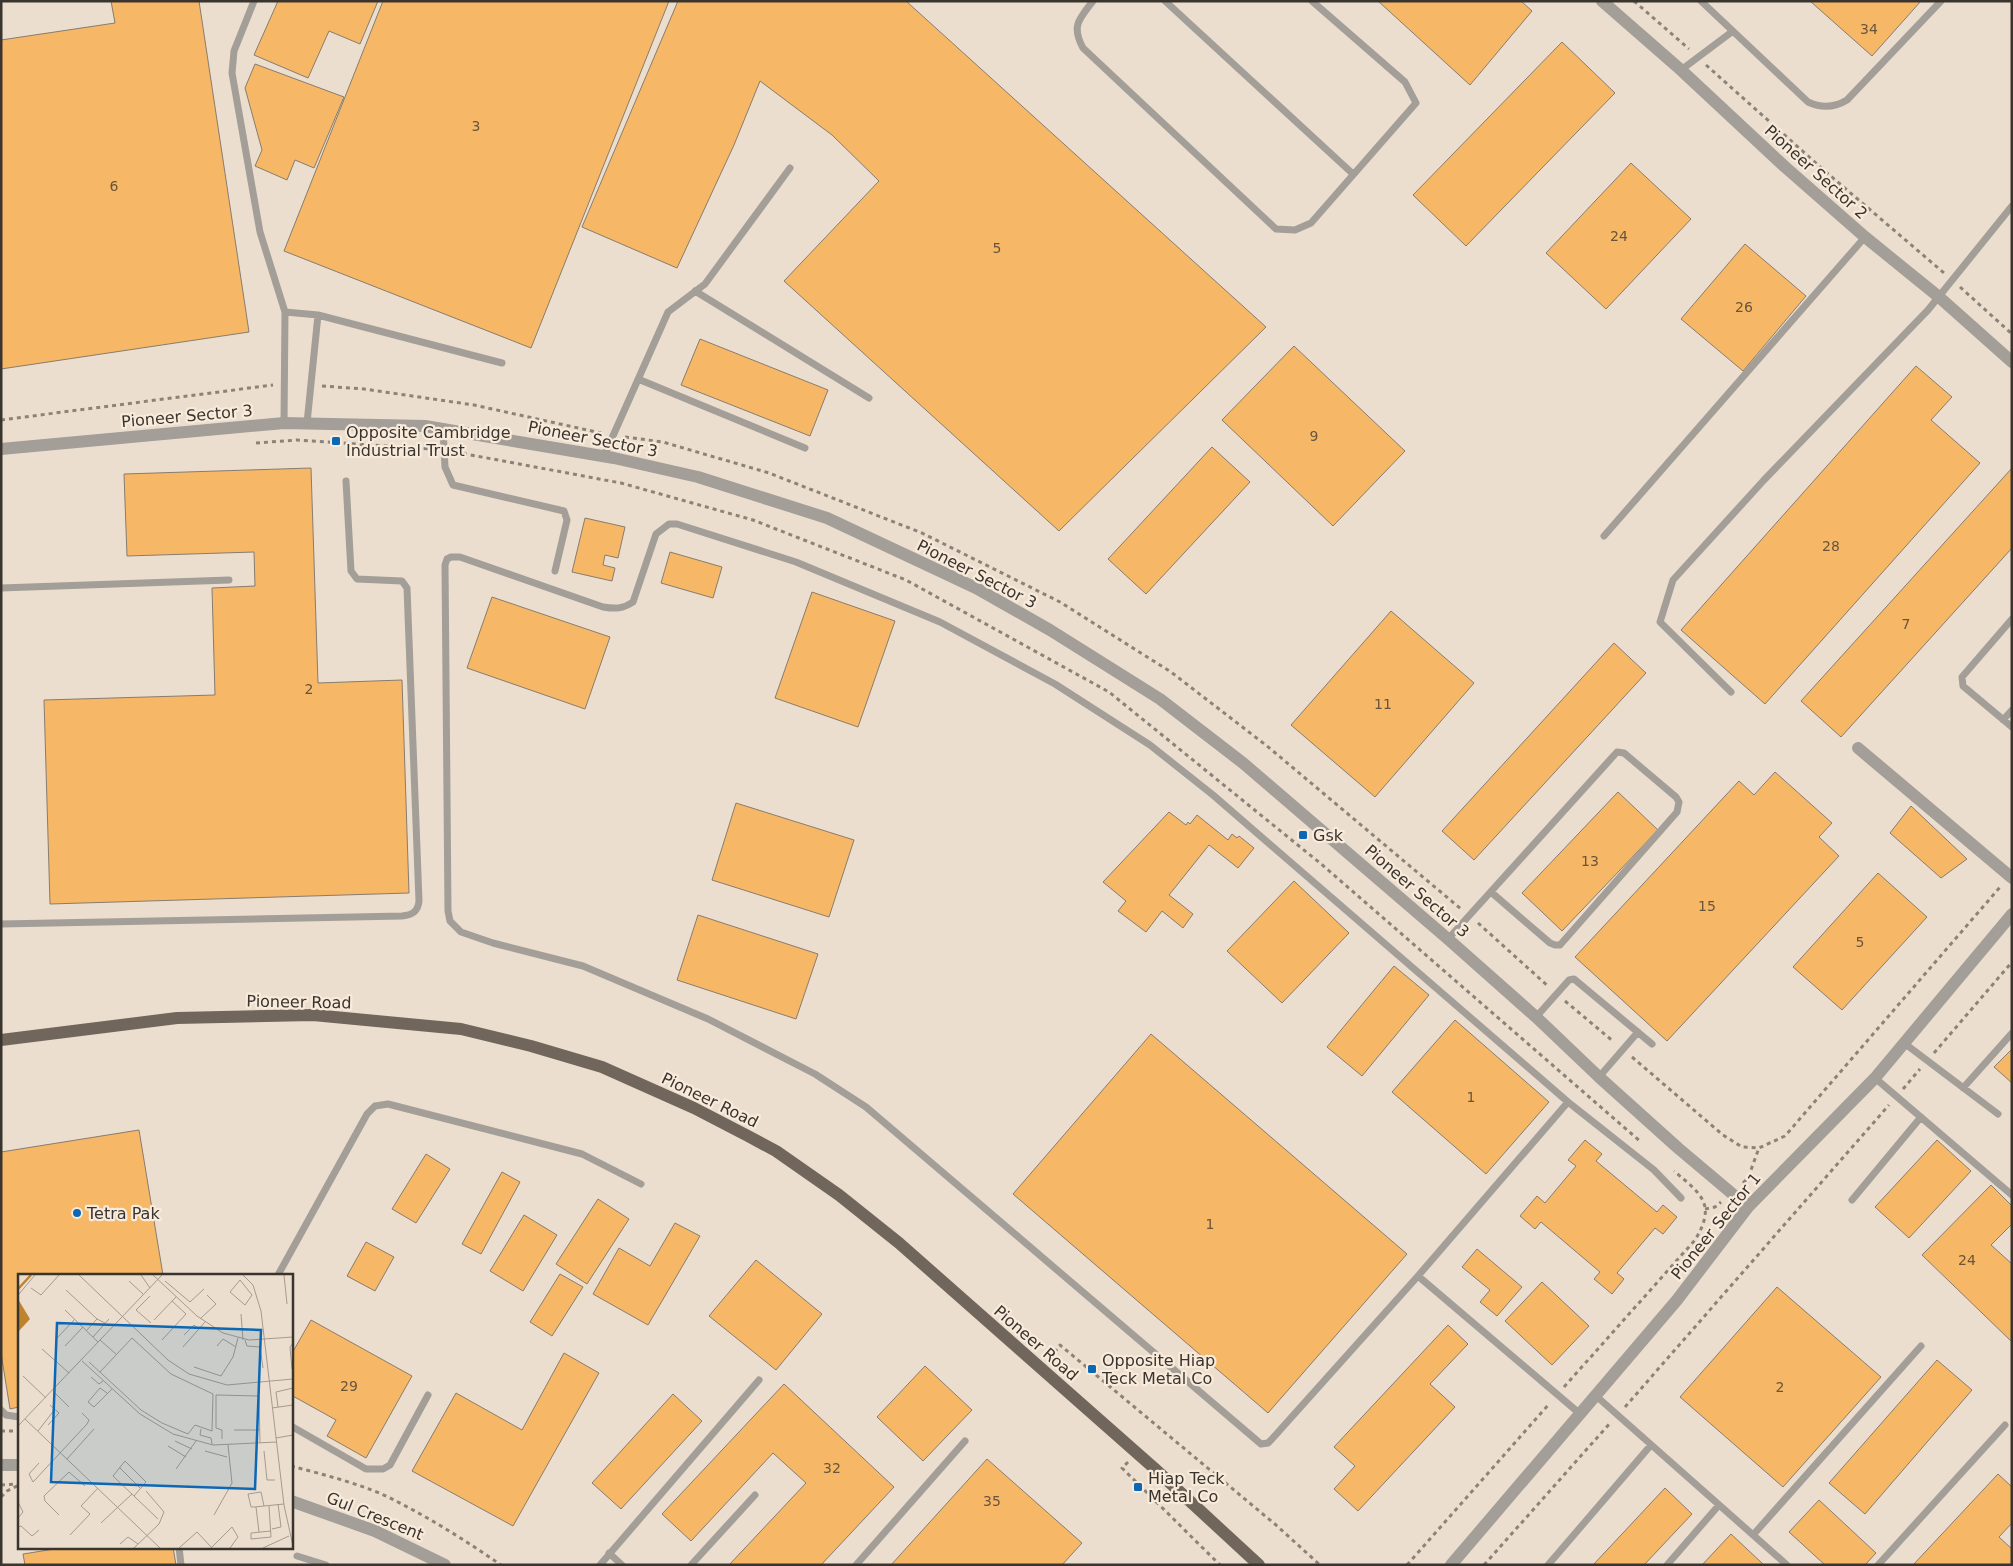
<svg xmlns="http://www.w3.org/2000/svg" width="2013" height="1566" viewBox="0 0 2013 1566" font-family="'DejaVu Sans',sans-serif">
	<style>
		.building { fill: #f6b767; stroke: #887c6e }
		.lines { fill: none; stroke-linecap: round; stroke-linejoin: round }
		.path { stroke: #8c8378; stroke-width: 3; stroke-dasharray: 4 4; stroke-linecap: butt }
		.lane { stroke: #a39e97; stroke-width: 7 }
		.street { stroke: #a39e97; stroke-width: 12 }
		.primary { stroke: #70665b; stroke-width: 12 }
		.poi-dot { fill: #0c67b4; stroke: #f8ebdb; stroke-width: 2 }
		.labels { text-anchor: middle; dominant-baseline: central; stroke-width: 4.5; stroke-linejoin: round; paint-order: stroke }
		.number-label { font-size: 14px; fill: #69553c }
		.street-label { font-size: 16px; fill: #3a342e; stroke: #f8ebdb }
		.poi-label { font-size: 16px; fill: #3a342e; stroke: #f8ebdb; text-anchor: start }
		.inset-river { fill: none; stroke: #be832f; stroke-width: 2.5 }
		.inset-road { fill: none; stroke: #a49a8e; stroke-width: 1 }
		.view { fill: #0c67b4; fill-opacity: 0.15; stroke: #0c67b4; stroke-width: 2.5 }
		.inset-edge { fill: none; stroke: #3a342e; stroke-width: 2.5 }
	</style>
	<rect width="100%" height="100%" fill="#ebdece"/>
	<path class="building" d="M111,1h88l50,331 -248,37v-329l114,-17z
		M278,1h100l-18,43 -31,-13 -21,47 -54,-23z
		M383,1h286l-138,347 -247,-97z
		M678,1h228l360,326 -207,204 -275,-250 95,-100 -47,-46 -72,-54 -26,64 -57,123 -95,-41z
		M1378,1h143l11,10 -62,74z
		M1810,1h111l-49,55z
		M1562,42l53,51 -149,153 -53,-51z
		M255,64l89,33 -30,71 -19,-8 -8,20 -32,-14 7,-16 -17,-62z
		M1631,163l60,56 -85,90 -60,-56z
		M1745,244l61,52 -63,75 -62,-52z
		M700,339l128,51 -18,46 -129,-51z
		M1294,346l111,105 -72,75 -111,-106z
		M1916,366l36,31 -21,23 49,43 -215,241 -84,-74z
		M1212,447l38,35 -104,112 -38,-35z
		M311,468l7,215 84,-3 7,213 -359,11 -6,-204 171,-5 -3,-107 43,-2 -1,-34 -127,4 -3,-82z
		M2012,468v80l-171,189 -40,-36z
		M585,518l40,9 -7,31 -13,-3 -2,10 12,3 -3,13 -40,-9z
		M670,552l52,15 -9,31 -52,-15z
		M812,592l83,29 -37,106 -83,-29z
		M492,597l118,40 -25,72 -118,-41z
		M1391,611l83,72 -99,114 -84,-72z
		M1614,643l32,30 -172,187 -32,-29z
		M1775,772l57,51 -13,14 20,19 -172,185 -92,-84 164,-176 15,14z
		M1618,792l40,38 -96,101 -40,-38z
		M736,803l118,37 -25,77 -117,-37z
		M1911,806l56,53 -26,19 -51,-45z
		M1169,812l17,13 2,-3 2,2 7,-9 31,25 4,-6 5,4 2,-2 15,12 -16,20 -29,-23 -40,50 24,19 -10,14 -21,-17 -16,21 -28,-21 8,-10 -23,-19z
		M1878,873l49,44 -85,93 -49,-43z
		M1294,881l55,52 -67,70 -55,-52z
		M698,915l120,39 -22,65 -119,-39z
		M1394,966l35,29 -67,81 -35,-29z
		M1455,1020l94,82 -63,72 -94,-82z
		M1151,1034l256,220 -139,159 -255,-219z
		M2012,1049v34l-18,-16z
		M139,1130l24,145h-144v132l-9,2 -9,-56v-201z
		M1585,1140l17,14 -6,7 61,51 6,-7 14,12 -14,17 -8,-6 -38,45 7,6 -12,15 -18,-15 6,-7 -59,-50 -6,7 -15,-13 17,-20 8,7 31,-37 -8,-6z
		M1937,1140l34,31 -62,67 -34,-31z
		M426,1154l24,15 -34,54 -24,-14z
		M502,1172l18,10 -39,72 -19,-10z
		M1991,1185l21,21v18l-21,21 21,19v78l-90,-87z
		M598,1199l31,20 -42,65 -31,-20z
		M524,1215l33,20 -34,56 -33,-20z
		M675,1223l25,13 -52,89 -55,-31 26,-46 31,18z
		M366,1242l28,15 -19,34 -28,-15z
		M1477,1249l45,38 -25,29 -17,-14 10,-12 -28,-23z
		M756,1260l66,54 -46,56 -67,-54z
		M560,1274l23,13 -31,49 -22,-14z
		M1542,1282l47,44 -37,39 -47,-44z
		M1777,1287l104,90 -98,110 -103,-90z
		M311,1320l101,56 -46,82 -39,-22 9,-16 -45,-25v-40z
		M1448,1325l20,19 -38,40 25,23 -97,104 -24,-22 21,-23 -21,-19z
		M564,1353l35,20 -86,153 -101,-55 44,-78 66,37z
		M1937,1360l35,30 -107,124 -36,-31z
		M925,1366l47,44 -49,51 -46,-44z
		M784,1384l110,103 -73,78h-92l77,-82 -33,-30 -82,88 -29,-27z
		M673,1394l29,27 -81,88 -29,-26z
		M987,1459l95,84 -20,22h-171z
		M1998,1474l14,13v36l-13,14 13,12v16h-99z
		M1665,1488l27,26 -48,51h-51z
		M1819,1500l57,53 -11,12h-40l-36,-33z
		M1731,1534l33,31h-62z
		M67,1547h106l3,18h-151l-2,-11z"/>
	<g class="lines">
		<path class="path" d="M1634,1l55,48
			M1706,65l120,107 118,101
			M1960,287l52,47
			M322,386l42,3 110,16 127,28
			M1,420l272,-35
			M625,437l38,5 106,31 153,60 138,69 111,70 96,74 194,163
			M256,443l41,-3 135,9
			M455,452l166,31 132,37 153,60 203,112 211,171 321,279
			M1478,923l71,64
			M1565,1001l49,41
			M1934,1053l78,-91
			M1632,1057l91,78 19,12 17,1 26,-12 216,-250
			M1903,1089l17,-20
			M1743,1183l5,-5 11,-30
			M1705,1209l10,-2 6,-5
			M1050,1359l10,-14 216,180 44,40
			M1564,1387l131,-147c22,-36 6,-46 -21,-69
			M1625,1407l264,-302
			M1,1431h18
			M1128,1462l-6,6 98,97
			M291,1466c34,9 75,19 105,35 37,19 72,41 105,64
			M1,1485l18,-1
			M1,1497l6,-6 12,-6
			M1407,1565l143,-162
			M1484,1565l127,-143"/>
		<path class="lane" d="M254,1l-20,50 -2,22 28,159 25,80 -1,111
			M1093,1c-14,18 -22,25 -10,47l193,181 19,1 16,-7 105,-120 -11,-21 -93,-81
			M1165,1l188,173
			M1701,1l107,101c13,6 26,6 39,-2l94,-99
			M1681,70l52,-39
			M695,291l174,107
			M285,312l33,3 184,48
			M638,379l167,69
			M307,423l11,-108
			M443,428l2,39 8,18 111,26 3,9 -12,51
			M604,456l64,-144 37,-28 85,-116
			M1604,536l261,-299
			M1,588l228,-8
			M2012,619l-50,58 1,9 49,41
			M1731,692l-71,-70 13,-42 91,-100 164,-170 84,-104
			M2003,720l9,-10
			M1,924l401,-8c11,-1 16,-5 17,-15l-12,-313 -5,-7 -45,-2 -6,-8 -5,-90
			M1448,939l169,-187 7,1 52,44 3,5 -2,10 -117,133h-5l-5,-2 -59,-51
			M1536,1017l33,-37 5,-1 78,65
			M1904,1043l94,71
			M1599,1077l39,-45
			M1875,1078l137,117
			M1963,1088l49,-55
			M1568,1102l-150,174 -146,163 -4,4 -7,1 -395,-337 -51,-33 -107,-55 -125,-53 -90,-23 -32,-11 -11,-11 -2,-10 -3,-346 2,-6 4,-2h9l143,50c12,2 20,2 30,-5l23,-68 13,-10h8l119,38 144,60 115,62 95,61 63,50 355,307 86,68 27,28
			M1852,1200l69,-83
			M278,1275l89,-161 8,-8 13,-2 194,50 59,30
			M1418,1276l161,137
			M1595,1395l192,170
			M1,1410l5,5 13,2
			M291,1426l75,43h17l7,-4 38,-70
			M1753,1535l168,-189
			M179,1547l2,18
			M609,1553l13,12
			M297,1556l29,9
			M600,1565l159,-185
			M691,1565l64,-70
			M856,1565l109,-124
			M1548,1565l103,-120
			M1667,1565l52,-60
			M1878,1565l127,-140"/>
		<path class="street" d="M1602,1l79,69 103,96 81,71 74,60 73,65
			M1,449l283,-26 141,3 189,32 84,19 129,41 149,70 74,42 110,69 83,64 205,176 88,78 63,60 79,71 70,59
			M1858,748l154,130
			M1,1465h18
			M291,1501l84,30 70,34
			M1451,1565l226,-265 71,-93 127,-129 137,-164"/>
		<path class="primary" d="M1,1040l176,-22 136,-3 148,14 70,17 71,21 92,41 54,28 28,15 63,44 60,48 255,225 105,97"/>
	</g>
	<g class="poi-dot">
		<rect x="331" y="436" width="10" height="10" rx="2.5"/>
		<rect x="1298" y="830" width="10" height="10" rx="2.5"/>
		<circle cx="77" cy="1213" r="5"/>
		<rect x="1087" y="1364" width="10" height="10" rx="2.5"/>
		<rect x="1133" y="1482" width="10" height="10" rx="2.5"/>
	</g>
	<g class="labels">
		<g class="number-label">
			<text x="1869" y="29">34</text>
			<text x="476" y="126">3</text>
			<text x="114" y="186">6</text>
			<text x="1619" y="236">24</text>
			<text x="997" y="248">5</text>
			<text x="1744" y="307">26</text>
			<text x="1314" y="436">9</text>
			<text x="1831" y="546">28</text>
			<text x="1906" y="624">7</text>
			<text x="309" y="689">2</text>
			<text x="1383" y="704">11</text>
			<text x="1590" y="861">13</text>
			<text x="1707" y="906">15</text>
			<text x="1860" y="942">5</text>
			<text x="1471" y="1097">1</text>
			<text x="1210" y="1224">1</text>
			<text x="1967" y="1260">24</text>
			<text x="349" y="1386">29</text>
			<text x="1780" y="1387">2</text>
			<text x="832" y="1468">32</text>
			<text x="992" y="1501">35</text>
		</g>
		<g class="street-label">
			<text transform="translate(1816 172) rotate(42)">Pioneer Sector 2</text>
			<text transform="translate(187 416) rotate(-5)">Pioneer Sector 3</text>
			<text transform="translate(593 439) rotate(11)">Pioneer Sector 3</text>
			<text transform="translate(977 574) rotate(27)">Pioneer Sector 3</text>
			<text transform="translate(1417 891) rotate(41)">Pioneer Sector 3</text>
			<text transform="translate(299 1002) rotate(1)">Pioneer Road</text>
			<text transform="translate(710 1100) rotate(26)">Pioneer Road</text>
			<text transform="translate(1716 1226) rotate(-51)">Pioneer Sector 1</text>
			<text transform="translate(1036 1343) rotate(41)">Pioneer Road</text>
			<text transform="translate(375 1516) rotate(22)">Gul Crescent</text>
		</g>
		<g class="poi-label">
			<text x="346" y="432">Opposite Cambridge<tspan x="346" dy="18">Industrial Trust</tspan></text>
			<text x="1313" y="835">Gsk</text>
			<text x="87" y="1213">Tetra Pak</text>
			<text x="1102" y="1360">Opposite Hiap<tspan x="1102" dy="18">Teck Metal Co</tspan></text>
			<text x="1148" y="1478">Hiap Teck<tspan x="1148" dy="18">Metal Co</tspan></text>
		</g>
	</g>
	<g transform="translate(18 1274)">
		<rect width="275" height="275" fill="#ebdece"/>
		<path d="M0,25l12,20 -12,13z" fill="#be832f"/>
		<path class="inset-river" d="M0,15l13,-14"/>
		<path class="inset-road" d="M61,1l89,85 21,14 38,11 66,-6M123,1l9,13M135,1l44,41 26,17 26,7 44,-3M225,1l10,10 8,26 23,194 9,41M266,1l3,29M222,6l12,15 -7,10 -15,-13zM111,7l14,13M147,7l25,21 14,-13M13,14l10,7 18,-20M48,16l31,29 8,4M1,20l16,-19M132,22l-14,14 15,13M47,36l33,32M223,40l2,26M182,45l16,-15 -9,-9M136,46l22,-23M68,57l11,-12M166,61l10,-10 5,4M75,63l16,-18M39,64l18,-19M82,66l16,14M144,66l24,-26 -14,-13M227,66l2,6 13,1 3,21M47,72l18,-19M199,72l6,-7 13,8M165,73l22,-25M24,75l27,24M64,87l58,53 33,20 40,11 64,-3M71,88l52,48 21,13 26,11 7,-9 17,6 1,-37 -42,-20 -39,-36 -32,34M176,93l27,9 12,-19 5,-19M274,95l-2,-22 3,-4M5,102l23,22M73,103l8,7 4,-3M35,117l16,16M89,119l-7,-5 -12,14 6,5 18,-18M260,133l-2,-15 17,-4M254,134l21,-3M7,145l135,129M30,151l11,-12 -9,-8M0,152l144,-151M183,155l-1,6 11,3 1,6M216,156h26M20,157l17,-22M258,164l17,-3M204,165v-9l-6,-2v-33l43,1 1,47M157,167l17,8M150,172l18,11M187,177l22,6M246,177l3,29h8M49,185l27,-30M21,189l-10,11 4,8 54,-58 2,-4 -7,-7M101,193l22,22M158,195l20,-28M116,222l12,-14 -21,-21 -12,15 45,43M0,228l5,10 -5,6M246,232l-3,-14 -13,2 3,13h3l30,-3M251,232l2,31 -20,2v-6l20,-2M100,233l14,-13M238,233l3,25M41,241l-14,-14 -1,-5 25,-24 16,14M196,241l18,-32 -4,-38M83,249l17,-16M0,253l3,-1 11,10 7,-6M254,255l9,-2 -3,-23M52,261l20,-21 -9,-8 17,-18M102,270l8,-7 10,7M116,274l25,-24 5,-12 -18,-21M161,274l18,-16 15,16M193,274l21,-21 6,10 -8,11M245,274l26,-12"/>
		<path class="view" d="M39,49l204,7 -6,159 -204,-7z"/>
		<rect width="275" height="275" class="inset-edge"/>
	</g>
	<rect width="2013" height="1566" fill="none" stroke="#3a342e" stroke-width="5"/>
</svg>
